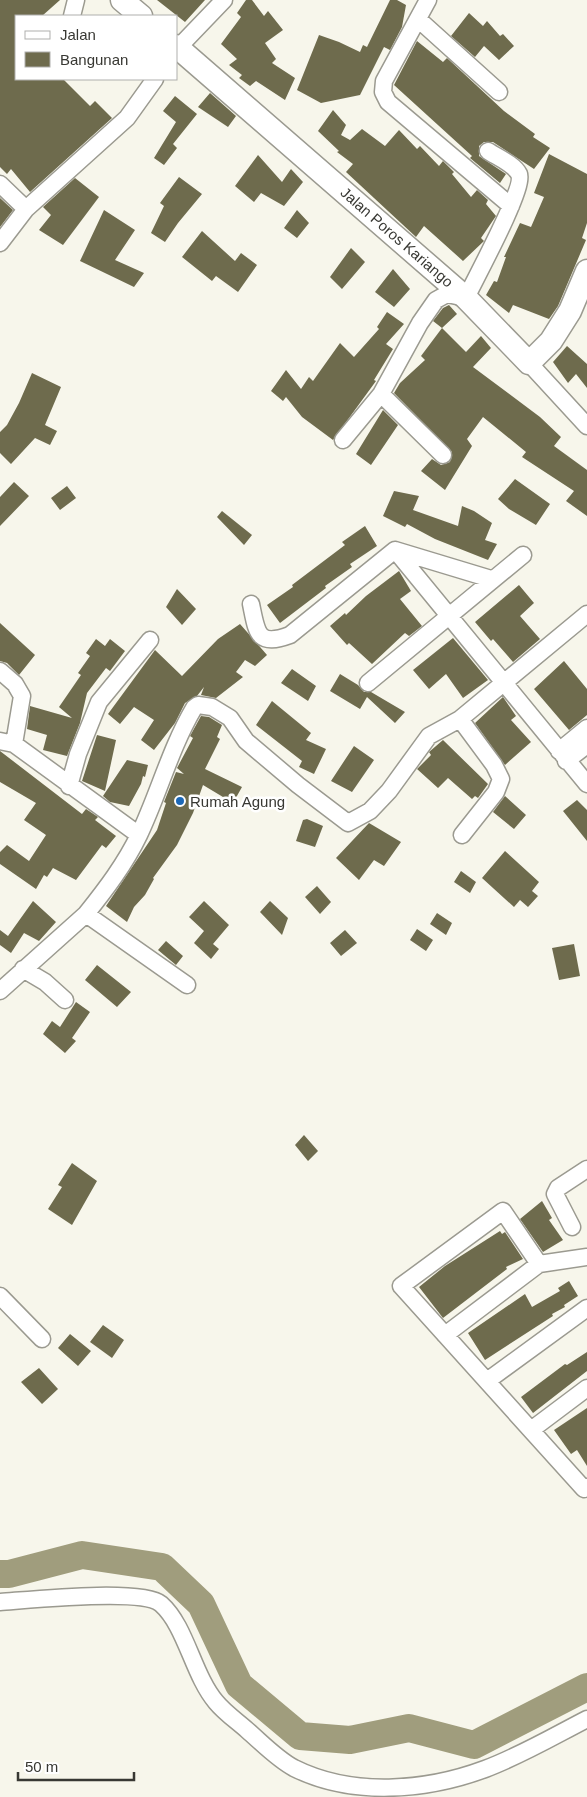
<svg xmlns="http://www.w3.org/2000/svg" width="587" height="1797" viewBox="0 0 587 1797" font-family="Arial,sans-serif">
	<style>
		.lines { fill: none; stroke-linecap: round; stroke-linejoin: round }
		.river { stroke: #a09d7d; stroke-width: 28 }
		.building { fill: #6e6b4d }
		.minor-casing { stroke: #9b9a90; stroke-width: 19 }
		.secondary-casing { stroke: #9b9a90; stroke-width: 25 }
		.minor { stroke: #fff; stroke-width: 16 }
		.secondary { stroke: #fff; stroke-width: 22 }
		.poi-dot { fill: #1c68b7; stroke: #fff; stroke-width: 2 }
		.labels { text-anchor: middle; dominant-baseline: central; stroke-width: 5; stroke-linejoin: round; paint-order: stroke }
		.street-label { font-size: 15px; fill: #383833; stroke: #fff }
		.poi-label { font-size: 15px; fill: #383833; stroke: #fff; text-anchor: start }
	</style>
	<rect width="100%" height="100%" fill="#f7f6eb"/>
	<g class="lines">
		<path class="river" d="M0,1574h9l73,-19 80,12 39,37 38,81 61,51 50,4 59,-12 65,17 113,-58"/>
	</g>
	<path class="building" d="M0,0h60l-18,16h-26v63h47l27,27 5,-5 17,17 -82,74 -19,-23 -4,5 -7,-7z
		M157,0h48l-20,22z
		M246,0h6l12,16 4,-5 15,19 -18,13 11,16 -4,4 23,15 -10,22 -29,-19 -6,5 -11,-8 3,-3 -13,-10 8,-6 -16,-15 20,-27 -4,-4z
		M390,0h7l9,5 -4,22 -12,23 -6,-3 -24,48 -39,8 -24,-13 22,-55 20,7 21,10 3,-7 4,2z
		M469,13l14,13 4,-5 13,15 3,-2 11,12 -15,14 -15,-14 -9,11 -24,-21z
		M417,41l26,21 4,-4 57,53 31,23 -2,3 17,11 -16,21 -41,-27h-9l-5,4v10l27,18 -6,9 -30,-25 2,-2 -78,-71z
		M210,93l26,23 -8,11 -30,-20z
		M175,96l22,18 -24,30 4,4 -13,17 -10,-7 22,-36 -13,-11z
		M333,110l13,15 -5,10 9,5 12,-11 23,17 14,-16 18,19 3,-3 19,20 4,-5 11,11 -2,2 19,23 6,-7 11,10 -2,4 10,12 -15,22 3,3 -21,20 -39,-35 -8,11 -70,-65 7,-8 -16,-12 2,-1 -21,-20z
		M549,154l38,20v49l-5,15 4,2 -28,66 -9,13 -36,-14 -4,8 -23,-18 8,-14 3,1 9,-25h-2l16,-34 11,4 13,-30 -10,-4z
		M258,155l24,27 9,-13 12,13 -19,24 -23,-13 -7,9 -19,-16z
		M179,177l23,17 -24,29 -13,19 -14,-9 13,-27 -4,-3z
		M75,178l24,19 -36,48 -24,-15 12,-15 -8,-8z
		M0,198l13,12 -13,17z
		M104,210l31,20 -20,30 29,13 -10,14 -54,-26z
		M297,210l12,13 -12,15 -13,-10z
		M202,231l33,30 6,-8 16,12 -19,27 -22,-16 -4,5 -30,-24z
		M351,248l14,14 -23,27 -12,-12z
		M393,269l17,20 -16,18 -19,-15z
		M449,305l8,9 -15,14 -9,-7 10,-13z
		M387,312l17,12 -18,20 7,5 -19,31 2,1 -43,59 -31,-23 -16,-20 -3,4 -12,-10 15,-21 15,19 8,-12 4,4 27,-38 14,14 25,-28 -2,-2z
		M442,328l24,24 15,-16 10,12 -18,19 67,50 21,20 -7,9 33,24v46l-21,-15 8,-10 -52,-34 4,-5 -43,-35 -16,22 5,7 -27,44 -24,-19 11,-12 9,6 9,-3 2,-10 -58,-59 6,-10 25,-23 -4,-4z
		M567,346l20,18v24l-11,-14 -8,9 -15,-21z
		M32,373l29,14 -16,38 12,6 -7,14 -15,-7 -24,26 -11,-11v-21l7,-7 12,-22z
		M383,410l15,15 -27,40 -15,-11z
		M515,479l35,25 -14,21 -27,-16 -11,-10z
		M14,482l15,14 -29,30v-29z
		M67,486l9,12 -16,12 -9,-12z
		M394,491l25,5 -6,14 45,16 4,-20 12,5 18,12 -7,17 12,4 -9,16 -53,-21 -28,-15 -2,3 -22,-11z
		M222,511l30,24 -8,10 -27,-28z
		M365,526l12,20 -27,18 2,3 -27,19 1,2 -46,35 -13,-18 26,-18 -1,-2 53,-40 -3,-3z
		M399,571l12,20 -11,8 22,27 -13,10 -4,-3 -33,31 -23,-21 -2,2 -17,-19 15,-13 1,2 20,-19z
		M519,585l15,18 -14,13 20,23 -27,23 -20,-23 -2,2 -16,-19z
		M177,589l19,20 -14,16 -16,-18z
		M0,623l35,32 -16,20 -12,-12 -7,-2z
		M240,624l27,31 -12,11 -10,-6 -9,12 7,5 -27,21 -15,-3 3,-8 -7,9 -12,7 -10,20 -21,27 -13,-10 13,-20 -20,-13 -14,17 -12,-10 47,-64 27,26 36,-37z
		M453,638l35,42 -25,18 -17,-24 -17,15 -16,-19z
		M96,639l9,7 5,-7 15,12 -15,20 -4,-3 -19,25 -7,30 -13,33 -24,-6 4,-15 -20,-6 3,-23 42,12 -13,-11 22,-32 -3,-2 12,-17 -4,-3z
		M564,661l23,28v26l-18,15 -35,-41z
		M292,669l24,17 -8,15 -27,-18z
		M340,674l18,11 6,7h7l34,20 -10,11 -28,-26 -7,12 -30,-18z
		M503,697l13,19 -5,4 20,22 -26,23 -30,-42z
		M272,701l39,32 -5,7 20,9 -12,25 -15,-7 3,-6 -46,-36z
		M201,716l8,1 13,8 -5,12 3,2 -15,30 37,18 -9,16 -30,-18 -10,28 -16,32 -24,33 1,1 -9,16 -11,12 -7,15 -21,-16 51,-76 9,-27 -2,-1 12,-30 8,2 -7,-6 16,-30 -3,-2z
		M97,735l19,5 -11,51 -23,-10z
		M443,740l45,44 -10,14 -3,-2 -3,3 -24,-21 -10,10 -21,-19 14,-14 -2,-3z
		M354,746l20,14 -22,32 -21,-11z
		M0,751l82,63 4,-5 12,8 -3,3 21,16 -10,12 -4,-3 -26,35 -23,-12 -6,9 -3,-2 -8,14 -36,-25v-12l7,-7 22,16 17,-26 -22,-15 12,-17 -36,-21z
		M127,760l21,5 -3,12 -2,-1 -2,8 -12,22 -19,-4 -7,-6z
		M505,796l21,19 -12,14 -21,-17z
		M577,800l10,10v31l-24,-30z
		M307,819l16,7 -8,21 -19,-6 7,-21z
		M369,823l32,19 -17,24 -10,-6 -15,20 -23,-22z
		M505,851l34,31 -7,9 6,5 -10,11 -8,-7 -6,7 -32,-29z
		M461,871l15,11 -6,11 -16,-11z
		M317,886l14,16 -11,12 -15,-17z
		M33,901l23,21 -17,19 -15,-8 -13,20 -11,-8v-15l8,6z
		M204,901l25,24 -16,19 6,5 -8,10 -17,-16 10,-12 -15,-14z
		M270,901l18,17 -6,17 -22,-23z
		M437,913l15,10 -6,12 -16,-11z
		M417,929l16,11 -7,11 -16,-11z
		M345,930l12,13 -16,13 -11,-13z
		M166,941l17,15 -7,9 -18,-15z
		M574,944l6,32 -21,4 -7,-32z
		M97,965l34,27 -14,15 -32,-27z
		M76,1002l14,10 -18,26 4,3 -11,12 -22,-19 9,-13 8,6z
		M304,1135l14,16 -10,10 -13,-16z
		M72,1163l25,18 -25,44 -24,-16 14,-22 -4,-2z
		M542,1201l10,17 -3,2 14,20 -20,12 -23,-33z
		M500,1231l2,3 3,-2 18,27 -17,8 1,2 -64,49 -24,-31 26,-21z
		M569,1281l9,15 -14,9 1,2 -13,7 1,2 -68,44 -17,-27 57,-39 7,13 28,-16 -2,-3z
		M103,1325l21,15 -12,18 -22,-16z
		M70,1334l21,17 -13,15 -20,-18z
		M587,1352v19l-54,42 -12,-16 44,-33 2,1z
		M39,1368l19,21 -16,15 -21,-22z
		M587,1408v58l-10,-16 -6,4 -17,-24z"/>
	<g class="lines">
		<defs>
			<path id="minor" d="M428,0l-44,81 -1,11 5,10 123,104
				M72,16l4,-16
				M418,19l81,73
				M176,50l48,-50
				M0,184l26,25
				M0,243l26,-34 101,-91 28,-39
				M529,363l58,63
				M381,394l62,61
				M343,440l38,-46 39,-71 16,-23 11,-6 19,4c9,-19 59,-110 53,-124 -5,-10 -22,-17 -31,-23
				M395,550l192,234
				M395,550l96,29
				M251,604c6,29 6,43 39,31l105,-85
				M0,671l15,13 7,12 -8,48
				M368,683l155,-128
				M460,719l34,46 7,14 -5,13 -34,43
				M0,741l14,3 125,91
				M559,751l28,-23
				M566,761l21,-16
				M69,786l9,-32 21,-52 51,-62
				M23,969l22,13 20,18
				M187,985l-101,-71c20,-25 39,-50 53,-79 20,-42 31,-86 55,-127l4,-3 14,2 18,11 16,23 52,44 50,38 22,-12 19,-20 40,-55 31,-17 127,-105
				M0,991l86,-77
				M572,1227l-17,-33 3,-6 29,-19
				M587,1257l-48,7 -36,-53 -102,75 183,203 3,-2
				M0,1296l42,43
				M445,1335l94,-71
				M487,1381l100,-73
				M531,1430l56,-42
				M0,1602c29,-2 142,-14 161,2 25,22 32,71 55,98 9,11 21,19 31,28 15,13 30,29 47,38 58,29 132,23 191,1 35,-13 69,-33 102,-50"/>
			<path id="secondary" d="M122,0l19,16
				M176,46l290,252 63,65 22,-22 19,-30 17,-40"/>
		</defs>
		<use href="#minor" class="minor-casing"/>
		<use href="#secondary" class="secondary-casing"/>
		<use href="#minor" class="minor"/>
		<use href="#secondary" class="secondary"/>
	</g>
	<circle class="poi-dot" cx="180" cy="801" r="5"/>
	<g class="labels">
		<g class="street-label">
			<text transform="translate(397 237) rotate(41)">Jalan Poros Kariango</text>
		</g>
		<g class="poi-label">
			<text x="190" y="801">Rumah Agung</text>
		</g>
	</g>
	<rect x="15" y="15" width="162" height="65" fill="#ffffff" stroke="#afafad"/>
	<rect x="25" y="31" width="25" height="8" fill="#ffffff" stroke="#afafad"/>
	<text x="60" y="40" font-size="15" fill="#383833">Jalan</text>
	<rect x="25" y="52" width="25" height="15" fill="#6e6b4d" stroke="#afafad"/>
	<text x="60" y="65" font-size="15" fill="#383833">Bangunan</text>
	<path d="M18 1772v8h116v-8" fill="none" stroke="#383833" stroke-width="2.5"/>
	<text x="25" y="1772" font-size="15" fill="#383833" stroke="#ffffff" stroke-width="4" paint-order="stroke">50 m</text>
</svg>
